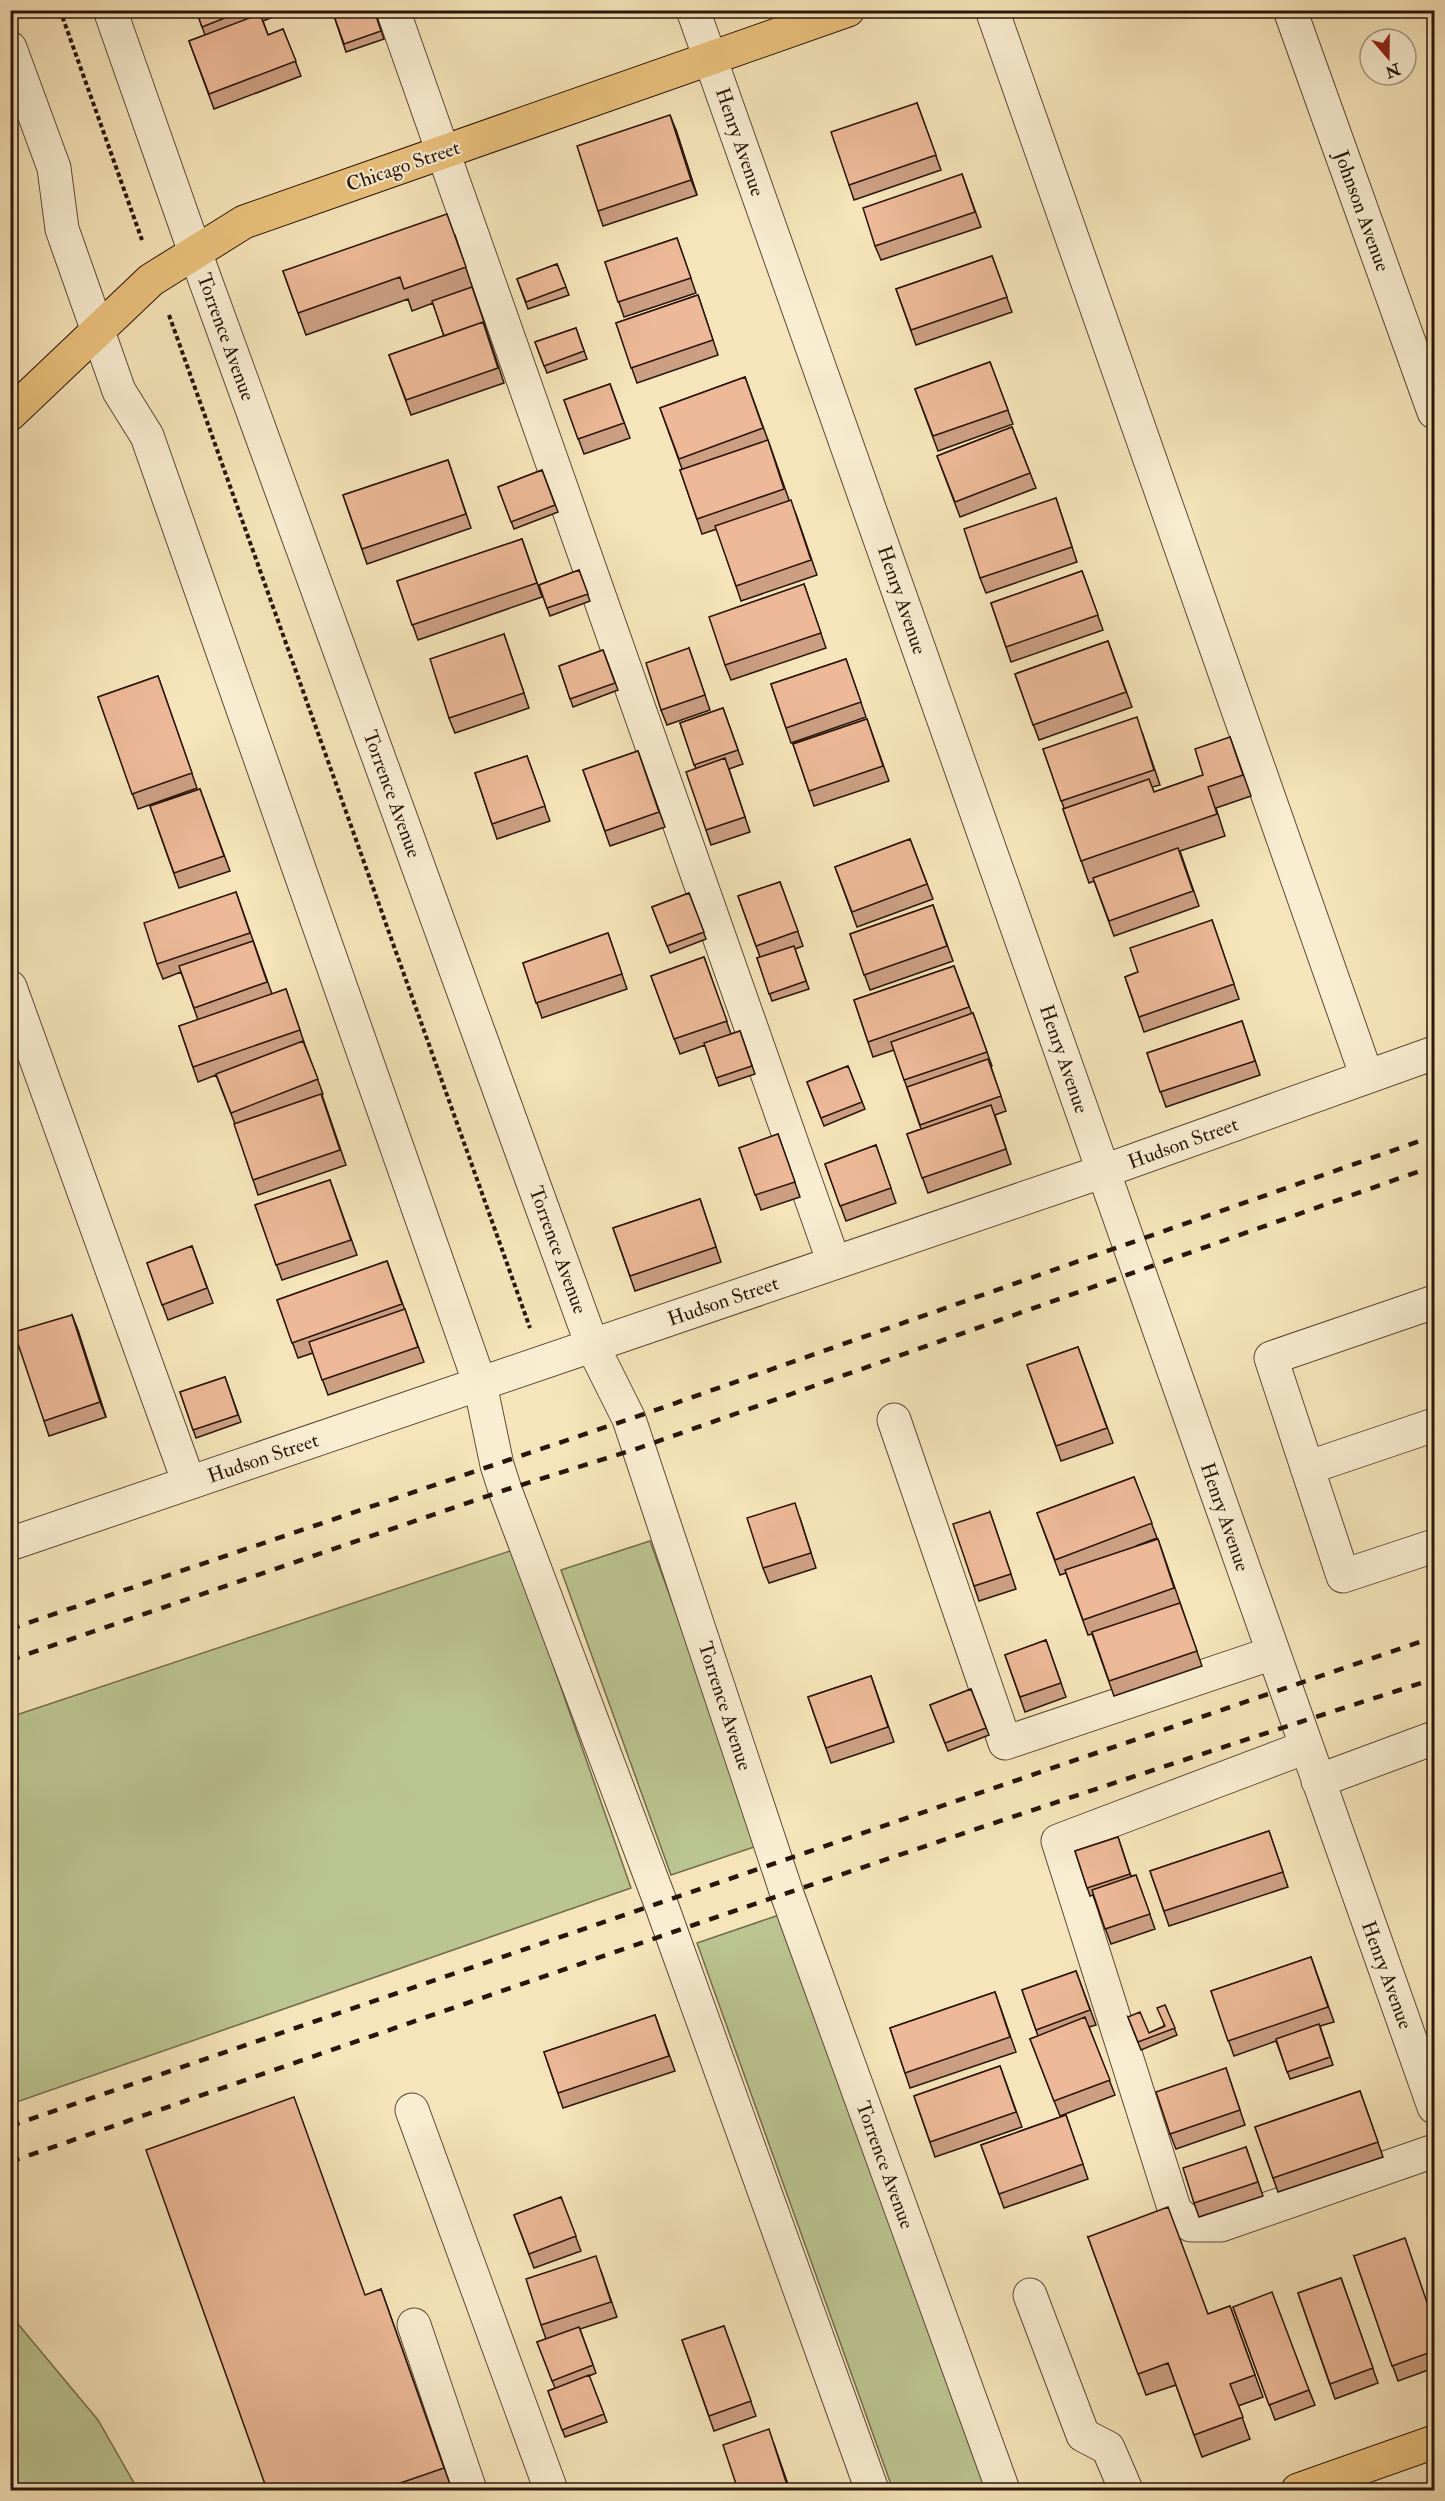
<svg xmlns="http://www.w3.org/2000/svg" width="1445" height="2501" viewBox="0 0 1445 2501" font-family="'IM FELL Double Pica',serif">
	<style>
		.green { fill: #bbc591; stroke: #726c4e; stroke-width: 1.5 }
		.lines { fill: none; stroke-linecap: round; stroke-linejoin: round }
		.minor-casing { stroke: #5d4836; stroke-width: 35 }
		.major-casing { stroke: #2a140a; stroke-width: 35 }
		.path { stroke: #2a140a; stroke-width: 4; stroke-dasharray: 4.5 3; stroke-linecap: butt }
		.minor { stroke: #f9eed2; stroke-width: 33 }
		.major { stroke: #ebc27d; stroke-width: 33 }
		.rail { stroke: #2a140a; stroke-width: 4.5; stroke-dasharray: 10 10; stroke-linecap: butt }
		.wall { fill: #cc9f83; stroke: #2a140a; stroke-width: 1.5 }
		.shaded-wall { fill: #a6826a; stroke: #2a140a; stroke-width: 1.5 }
		.building { fill: #edb998; stroke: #2a140a; stroke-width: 1.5 }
		.labels { text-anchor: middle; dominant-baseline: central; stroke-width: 4.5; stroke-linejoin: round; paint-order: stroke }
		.street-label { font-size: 20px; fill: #2a140a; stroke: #f9eed2 }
	</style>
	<rect width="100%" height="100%" fill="#f6e5ba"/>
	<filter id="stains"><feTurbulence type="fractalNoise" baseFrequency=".00333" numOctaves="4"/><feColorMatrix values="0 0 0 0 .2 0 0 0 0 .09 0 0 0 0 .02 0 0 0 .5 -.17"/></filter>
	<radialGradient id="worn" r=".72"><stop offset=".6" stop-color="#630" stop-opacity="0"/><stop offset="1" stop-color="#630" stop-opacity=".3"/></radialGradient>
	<path class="green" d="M650,1541l110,304 -89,30 -110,-305z
		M513,1550l118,338 -620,216 -1,-387z
		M782,1914l206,576h-95l-196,-547z
		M18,2324l80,96 40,70h-127l-1,-163z"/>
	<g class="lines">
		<defs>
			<path id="minor" d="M110,10l85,242 397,1093 37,74 158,475 216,596
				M393,10l441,1253
				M693,10l741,2097
				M992,10l375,1067
				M1290,10l144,402
				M10,48l44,120 8,61 57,162 28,45 333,948 17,81 8,25 156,414 211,586
				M10,987l179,496
				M1434,1302l-163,56 72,218 91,-30
				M894,1420l111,323 268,-90
				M1307,1468l127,-43
				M10,1544l1094,-373 330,-118
				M1306,1747l-248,94 117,370 16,14h30l213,-74
				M1318,1781l116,-43
				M412,2110l139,380
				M1030,2295l53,140 25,13 18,42
				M414,2325l56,165"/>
			<path id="major" d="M10,414l141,-134 93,-58 604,-212
				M1298,2490l136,-48"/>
		</defs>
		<use href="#minor" class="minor-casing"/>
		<use href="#major" class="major-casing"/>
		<path class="path" d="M60,10l82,230
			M169,315l361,1013"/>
		<use href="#minor" class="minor"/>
		<use href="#major" class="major"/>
		<path class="rail" d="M10,1629l643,-218 781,-275
			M10,1660l495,-170 134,-42 795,-282
			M10,2126l1424,-489
			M10,2162c474,-165 947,-331 1424,-483"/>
	</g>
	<path class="wall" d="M196,10h88l1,2 -22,9 5,14 15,-6 18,47 -87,33 -25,-68 16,-6z
		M332,10h42l10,29 -38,13z
		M917,103l24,67 -87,30 -5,-15z
		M676,130l21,65 -94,31 -5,-15z
		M962,174l19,53 -100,33 -6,-14z
		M455,235l49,148 -93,32 -22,-60 55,-19 -11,-33 -21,8 -4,-12 -102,36 -23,-64z
		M677,238l19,55 -72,24 -19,-55z
		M992,256l20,56 -96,33 -20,-56z
		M557,264l12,31 -41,14 -11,-30z
		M698,295l20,60 -81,28 -21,-60z
		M576,328l11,31 -40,14 -12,-31z
		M990,362l23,62 -75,27 -23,-62z
		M745,377l28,77 16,46 7,14 21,61 -76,26 -24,-72 -15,5 -22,-64 2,-1 -22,-61z
		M610,384l20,54 -46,16 -20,-54z
		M1012,427l24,61 -76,29 -23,-61z
		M448,460l23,68 -104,36 -24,-69z
		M542,470l16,42 -44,17 -16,-42z
		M1056,498l21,64 -91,31 -6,-15z
		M522,539l20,58 -124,43 -21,-59z
		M579,570l11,31 -40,15 -11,-31z
		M1082,571l21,59 -92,32 -20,-59z
		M804,584l22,64 -95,32 -6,-15z
		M504,634l25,74 -74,25 -6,-15z
		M1108,641l24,66 -93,33 -24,-66z
		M689,648l21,62 -43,15 -6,-15z
		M603,650l15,40 -45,17 -14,-41z
		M846,659l20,58 -75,26 -20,-59z
		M158,676l39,112 -59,21 -40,-112z
		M723,708l20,56 -14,5 21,63 -39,13 -5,-15 -10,-61 -16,-46z
		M867,719l22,62 -75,25 -21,-62z
		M1142,732l18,53 -8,2 2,5 49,-17 27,-38 21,59 -35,12 9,28 -45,15 19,55 -85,30 -20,-55 -5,2 -26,-74 1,-1 -21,-59z
		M638,751l27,76 -55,19 -27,-76z
		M527,756l23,65 -53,18 -22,-66z
		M200,789l30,82 -51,17 -29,-82z
		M910,839l23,60 -76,28 -22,-60z
		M780,882l23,64 -8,3 14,40 -37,12 -15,-43 3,-1 -22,-61z
		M236,892l36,102 14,-5 19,56 18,49 -1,1 24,70 -88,30 -23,-71 -19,-49 -18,7 -19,-56 19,-6 -17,-48 -18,7 -6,-15z
		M689,893l17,46 -36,14 -18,-46z
		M933,905l20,56 -83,29 -20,-56z
		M1212,920l27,79 -95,33 -19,-55 13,-5z
		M608,933l19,56 -85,29 -19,-55z
		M704,957l27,77 9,-3 15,43 -36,12 -14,-41 -25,9 -29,-78z
		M954,966l18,48 1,-1 19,53 -1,1 15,44 -11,4 16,49 -83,29 -21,-59 14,-5 -27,-79 -21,7 -19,-57z
		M1242,1021l18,54 -94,32 -19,-54z
		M848,1066l17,43 -41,17 -17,-44z
		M778,1134l22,63 -39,13 -22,-62z
		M876,1145l20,58 -50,18 -21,-57z
		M330,1180l27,75 -75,25 -27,-75z
		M700,1199l21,63 -86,29 -22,-63z
		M192,1246l21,57 -45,17 -21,-57z
		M387,1261l37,101 -96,33 -15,-42 -15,5 -21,-58z
		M72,1315l34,102 -57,19 -5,-15z
		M1078,1347l35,96 -52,18 -34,-96z
		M225,1377l16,45 -45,16 -16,-46z
		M1134,1477l23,61 -21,8 22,-7 44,127 -88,30 -22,-62 -4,1 -22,-62 -6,2 -23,-62z
		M990,1512l26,77 -37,12 -5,-15z
		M800,1518l16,50 -47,15 -6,-15z
		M1046,1640l20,57 -41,15 -20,-57z
		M871,1676l23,66 -63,21 -23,-66z
		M971,1689l18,46 -41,16 -18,-46z
		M1269,1831l19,56 -119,39 -19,-55z
		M1118,1837l13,39 5,-1 19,54 -44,15 -18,-49 -3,1 -15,-45z
		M1311,1957l23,65 -14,4 13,39 -43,14 -14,-38 -42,15 -23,-65z
		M1076,1971l20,54 -7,2 26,68 -55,21 -30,-77 8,-3 -16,-46z
		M995,1992l21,60 -106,36 -20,-60z
		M1165,2005l12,30 -36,15 -13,-33 21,16 15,-7z
		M655,2015l20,56 -112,37 -19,-56z
		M1000,2066l22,61 -87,30 -21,-61z
		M1226,2068l19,57 -69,24 -6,-15z
		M1360,2091l23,66 -105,35 -23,-65z
		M1066,2115l22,64 -84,29 -23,-63z
		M1246,2147l17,49 -64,21 -5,-14z
		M561,2197l20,54 -47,17 -20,-53z
		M1088,2237l120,77 22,-8 33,91 -25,9 12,33 -48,18 -26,-72 -30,10z
		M1354,2256l80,66v46l-36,13z
		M601,2271l16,46 -37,12 16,44 -7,3 18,46 -42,15 -17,-46 7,-3 -18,-46 9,-3 -5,-14z
		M1341,2278l37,105 -43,16 -37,-106z
		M381,2289l71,201h-185z
		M1233,2307l76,83 6,15 -40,15z
		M724,2326l32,90 -42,15 -32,-91z
		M774,2444l16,46h-52z"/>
	<path class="shaded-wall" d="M670,115l6,15 21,65 -6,-15z
		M72,1315l6,15 28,87 -6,-15z"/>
	<path class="building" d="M196,10h49l-43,17z
		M332,10h42l7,21 -37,13z
		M260,14l8,21 15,-6 13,32 -87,33 -20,-53z
		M917,103l19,52 -87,30 -18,-53z
		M670,115l21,65 -93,31 -21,-65z
		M962,174l13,38 -100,34 -12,-38z
		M447,214l19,53 -62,22 -4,-12 -102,36 -15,-42z
		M677,238l14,40 -73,24 -13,-40z
		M992,256l15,41 -96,33 -15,-41z
		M557,264l9,23 -40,15 -9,-23z
		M472,287l13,38h-1l-1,-3 -39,14 -12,-35z
		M698,295l15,45 -82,28 -15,-45z
		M483,322l15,46 -92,32 -17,-45z
		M576,328l8,23 -40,15 -9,-24z
		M990,362l18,48 -75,26 -18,-47z
		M745,377l18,51 -84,31 -19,-51z
		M610,384l14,39 -46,16 -14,-39z
		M1012,427l18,46 -75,29 -18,-46z
		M768,440l16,49 -87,30 -17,-49z
		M448,460l18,54 -104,35 -19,-54z
		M542,470l13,35 -44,17 -13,-35z
		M1056,498l16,49 -92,31 -16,-49z
		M791,500l20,60 -75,26 -21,-60z
		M522,539l15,44 -125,42 -15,-44z
		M579,570l9,24 -41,14 -8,-23z
		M1082,571l16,44 -92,32 -15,-44z
		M804,584l17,49 -96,32 -16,-48z
		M504,634l20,59 -75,25 -19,-59z
		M1108,641l18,51 -93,33 -18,-51z
		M689,648l16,47 -44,15 -15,-47z
		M603,650l12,33 -45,16 -11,-33z
		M846,659l15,43 -75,26 -15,-44z
		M158,676l34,97 -60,21 -34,-97z
		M723,708l15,42 -44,15 -14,-42z
		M1137,717l17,53 -93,31 -18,-52z
		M867,719l16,47 -74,25 -16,-47z
		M1230,737l13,38 -35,12 9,27 -136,47 -18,-52 86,-30 5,13 49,-17 -8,-26z
		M638,751l21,61 -54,19 -22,-61z
		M527,756l18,50 -53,18 -17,-51z
		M725,758l20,59 -39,13 -20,-58z
		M200,789l24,67 -50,17 -24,-67z
		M910,839l17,45 -75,28 -17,-45z
		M1178,848l15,43 -84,30 -16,-43z
		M780,882l18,49 -42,15 -18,-50z
		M236,892l14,41 -93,31 -13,-41z
		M689,893l15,39 -37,14 -15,-39z
		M933,905l14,41 -83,29 -14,-41z
		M1212,920l22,64 -95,33 -14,-40 13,-5 -8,-24z
		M608,933l14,41 -86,29 -13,-40z
		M253,941l14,41 -73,26 -15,-42z
		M794,946l12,35 -37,13 -12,-36z
		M704,957l23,64 -53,18 -23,-63z
		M954,966l15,41 -101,35 -14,-42z
		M286,989l14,41 -107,37 -14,-41z
		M973,1013l14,39 -83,28 -13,-38z
		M1242,1021l13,40 -95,31 -13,-39z
		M740,1031l12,35 -36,12 -12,-35z
		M303,1041l15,38 -87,34 -15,-39z
		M988,1059l13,37 -81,29 -13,-38z
		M848,1066l14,36 -41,16 -14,-36z
		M321,1094l19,56 -87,30 -19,-56z
		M991,1105l15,44 -84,29 -15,-44z
		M778,1134l17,48 -40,13 -16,-47z
		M876,1145l15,43 -51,18 -15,-42z
		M330,1180l21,60 -75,25 -21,-60z
		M700,1199l16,48 -86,29 -17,-48z
		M192,1246l15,42 -45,17 -15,-42z
		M387,1261l15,43 -110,39 -15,-43z
		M405,1309l13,38 -96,33 -13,-38z
		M72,1315l28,87 -56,19 -30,-89z
		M1078,1347l29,81 -51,18 -29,-81z
		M225,1377l13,38 -45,15 -13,-38z
		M1134,1477l18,46 -97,37 -18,-47z
		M795,1503l16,50 -48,15 -16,-50z
		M990,1512l21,62 -37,12 -21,-62z
		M1158,1539l16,49 -91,32 -18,-50z
		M1180,1603l17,48 -88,30 -17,-49z
		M1046,1640l15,43 -41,14 -15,-42z
		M871,1676l17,51 -62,21 -18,-51z
		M971,1689l15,39 -41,15 -15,-38z
		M1269,1831l14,41 -119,39 -14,-40z
		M1118,1837l12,37 -43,14 -12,-37z
		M1136,1875l14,39 -45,15 -13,-39z
		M1311,1957l17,50 -100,34 -17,-50z
		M1076,1971l14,39 -54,20 -14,-40z
		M995,1992l15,45 -105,36 -15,-45z
		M1165,2005l10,23 -37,14 -10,-25 12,-5 9,21 16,-7 -8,-18z
		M655,2015l14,41 -111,37 -14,-41z
		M1085,2017l25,63 -56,21 -24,-62z
		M1319,2024l11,33 -43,15 -11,-33z
		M1000,2066l16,46 -86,30 -16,-46z
		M1226,2068l14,42 -70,24 -14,-42z
		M1360,2091l18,51 -105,36 -18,-51z
		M294,2097l71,198 16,-6 63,179 -64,22h-113l-121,-340z
		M1066,2115l17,49 -84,30 -18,-49z
		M1246,2147l12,35 -64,21 -11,-35z
		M561,2197l15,39 -47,18 -15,-39z
		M1168,2207l40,107 22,-8 25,69 -25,9 13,33 -49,18 -26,-72 -30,11 -50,-137z
		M1405,2238l29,85v28l-42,15 -38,-110z
		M596,2256l15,46 -70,23 -15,-46z
		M1341,2278l32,90 -43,16 -32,-91z
		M1272,2292l37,98 -40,15 -36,-98z
		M724,2326l27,75 -42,15 -27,-76z
		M579,2327l14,38 -41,16 -15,-39z
		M589,2375l15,39 -42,16 -14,-39z
		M769,2429l18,56 -16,5h-33l-15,-45z"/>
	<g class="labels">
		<g class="street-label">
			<text transform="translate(740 142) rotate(71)">Henry Avenue</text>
			<text transform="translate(403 166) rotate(-19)">Chicago Street</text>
			<text transform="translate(1362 211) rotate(70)">Johnson Avenue</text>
			<text transform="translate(226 337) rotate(70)">Torrence Avenue</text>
			<text transform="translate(902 600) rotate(71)">Henry Avenue</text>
			<text transform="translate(392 794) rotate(70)">Torrence Avenue</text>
			<text transform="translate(1064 1059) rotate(71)">Henry Avenue</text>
			<text transform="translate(1183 1143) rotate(-20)">Hudson Street</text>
			<text transform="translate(558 1250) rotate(70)">Torrence Avenue</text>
			<text transform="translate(723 1301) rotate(-19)">Hudson Street</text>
			<text transform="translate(263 1458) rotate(-19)">Hudson Street</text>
			<text transform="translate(1225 1517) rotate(71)">Henry Avenue</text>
			<text transform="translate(725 1706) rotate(72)">Torrence Avenue</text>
			<text transform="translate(1387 1975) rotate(70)">Henry Avenue</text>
			<text transform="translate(885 2165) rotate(70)">Torrence Avenue</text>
		</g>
	</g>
	<rect width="1445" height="2501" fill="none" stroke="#f6e5ba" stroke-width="36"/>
	<rect x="12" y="12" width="1421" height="2477" fill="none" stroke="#2a140a" stroke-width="3"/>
	<rect x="18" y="18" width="1409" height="2465" fill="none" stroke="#2a140a" stroke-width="1.5"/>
	<g transform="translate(1388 57) rotate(160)"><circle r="28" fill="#f9eed2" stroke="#a69782" stroke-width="1.5"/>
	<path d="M0-4.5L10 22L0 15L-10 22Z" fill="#8f2418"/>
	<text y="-9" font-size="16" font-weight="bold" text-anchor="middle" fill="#2a140a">N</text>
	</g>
	<rect width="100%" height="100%" filter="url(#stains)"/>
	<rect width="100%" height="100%" fill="url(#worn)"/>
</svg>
